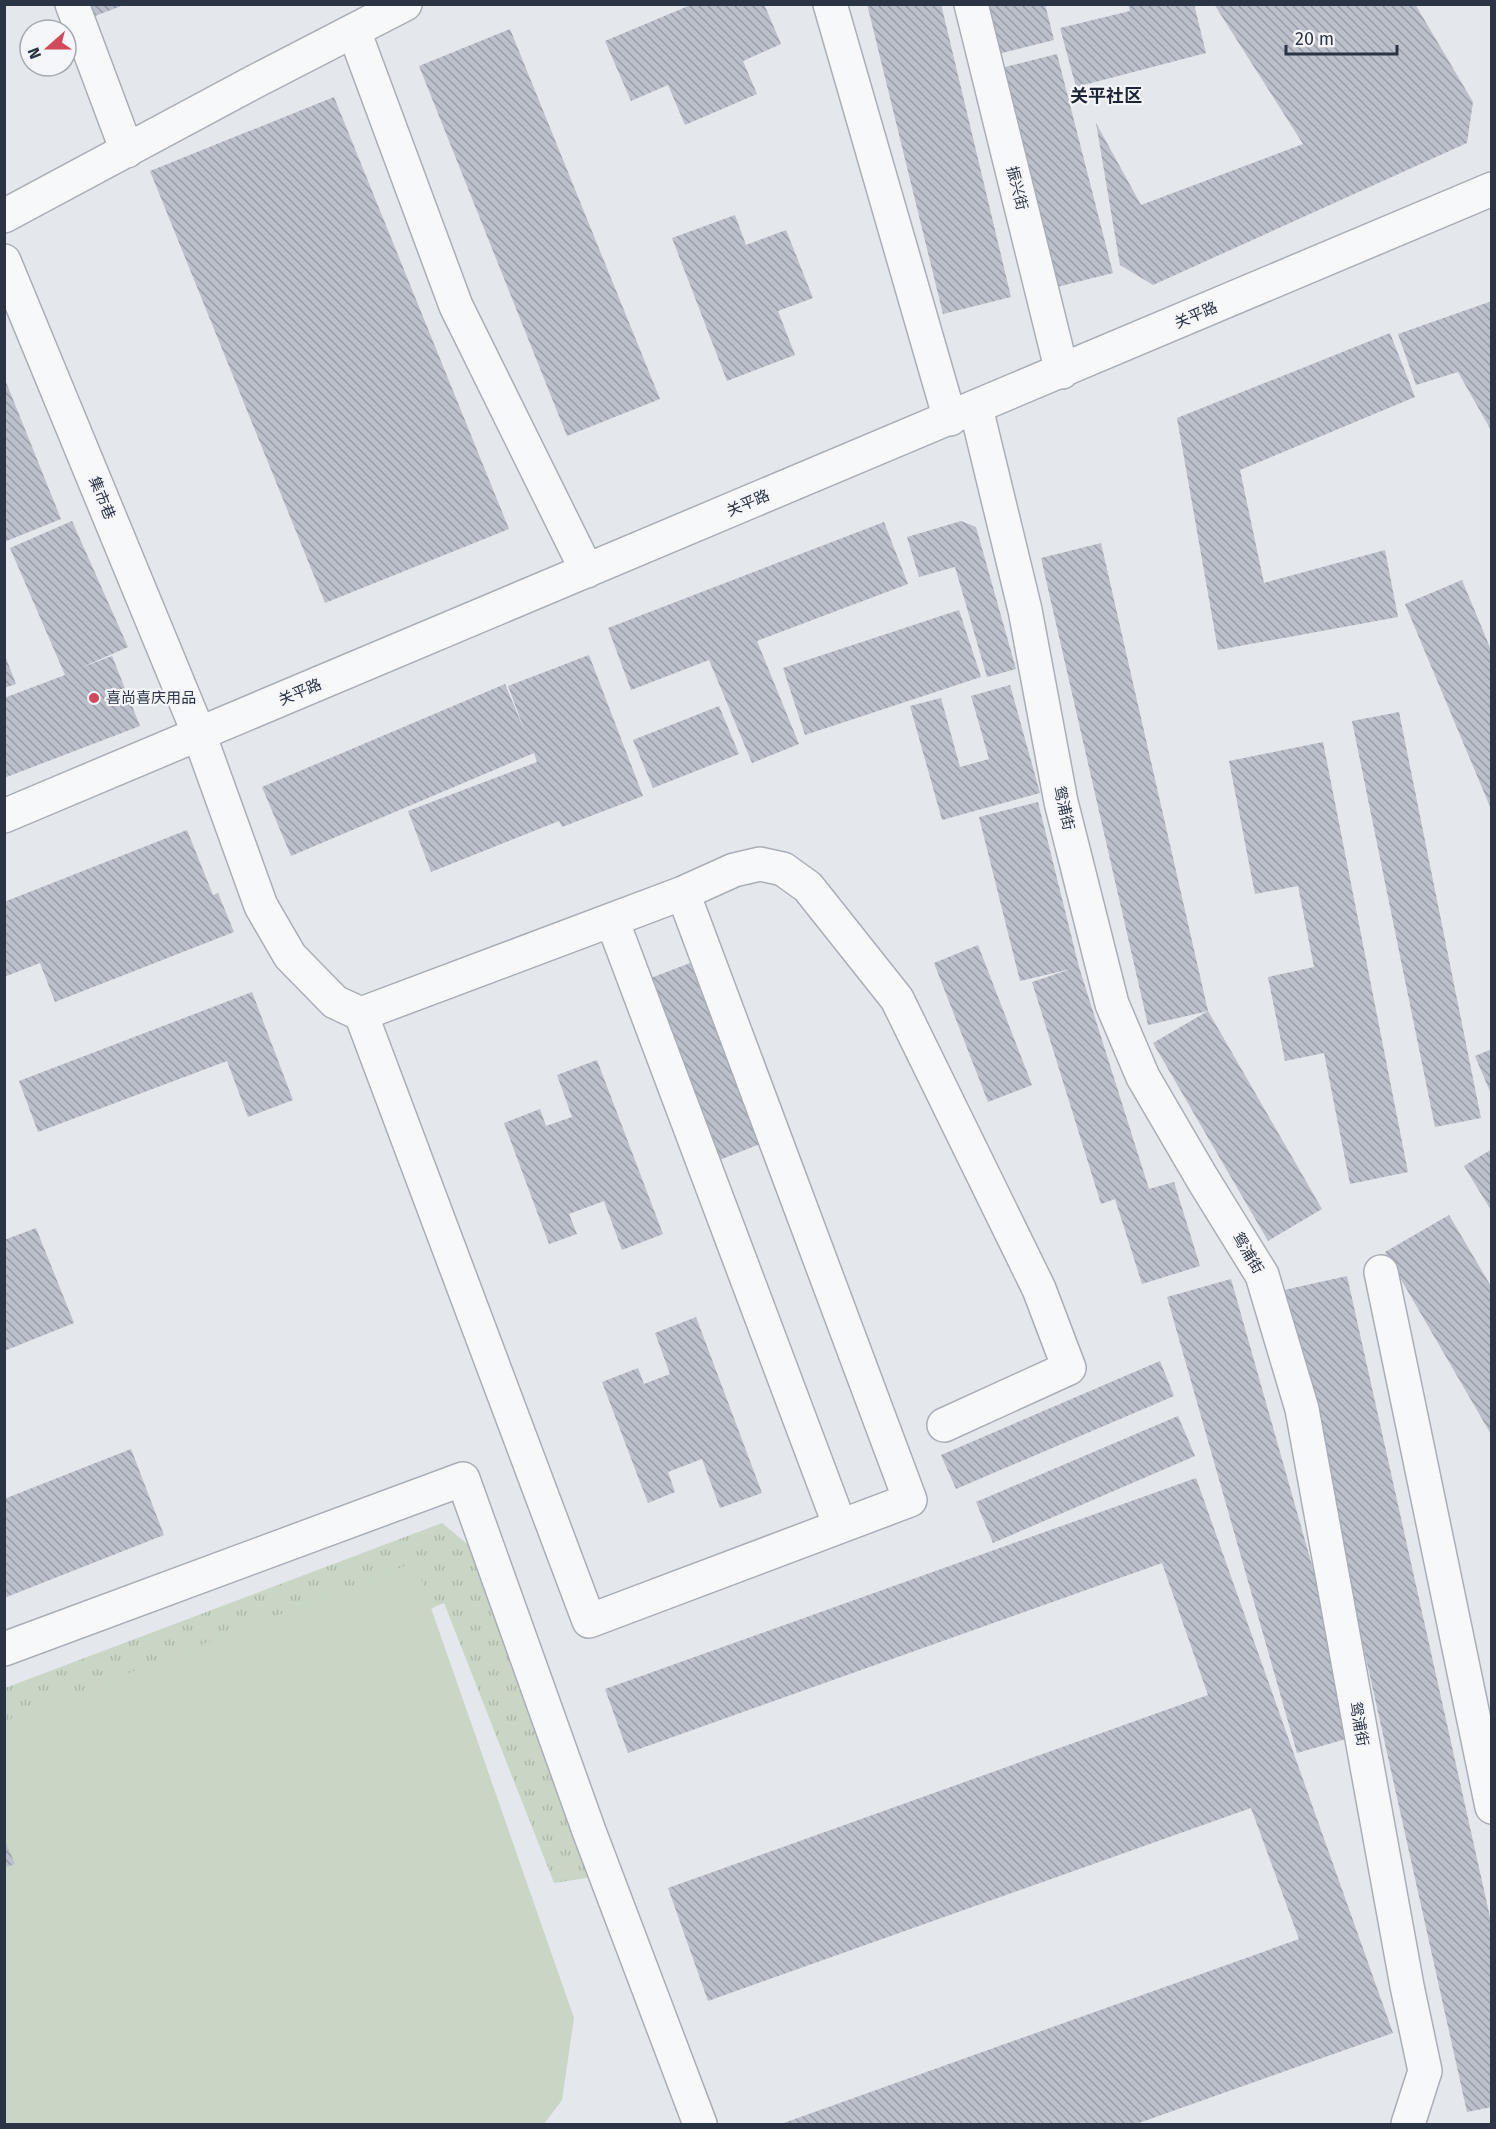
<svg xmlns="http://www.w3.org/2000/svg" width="1496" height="2129" viewBox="0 0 1496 2129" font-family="'Fira Sans','Noto Sans SC',sans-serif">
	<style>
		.grass { fill: url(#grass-tufts) }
		.green { fill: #c9d6c5 }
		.building { fill: url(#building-back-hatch) }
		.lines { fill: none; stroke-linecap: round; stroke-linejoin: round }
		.minor-casing { stroke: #a9aeb7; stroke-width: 36 }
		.minor { stroke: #f7f8fa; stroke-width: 33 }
		.poi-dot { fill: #d1495b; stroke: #f4f6f9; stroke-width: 2 }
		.labels { text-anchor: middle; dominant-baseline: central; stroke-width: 4.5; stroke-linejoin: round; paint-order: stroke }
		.street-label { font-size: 15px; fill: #2b3445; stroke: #f4f6f9 }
		.poi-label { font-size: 15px; fill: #2b3445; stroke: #f4f6f9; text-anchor: start }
		.quarter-label { font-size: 18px; font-weight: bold; fill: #1d2536; stroke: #f4f6f9 }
	</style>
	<defs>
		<pattern id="grass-tufts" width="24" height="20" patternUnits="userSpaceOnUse" patternTransform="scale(1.5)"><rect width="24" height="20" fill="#c9d6c5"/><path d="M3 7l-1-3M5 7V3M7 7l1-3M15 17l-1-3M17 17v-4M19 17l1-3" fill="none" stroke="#adb8ab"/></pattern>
		<pattern id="building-back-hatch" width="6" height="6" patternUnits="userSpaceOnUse" patternTransform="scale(1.5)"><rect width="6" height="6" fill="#bbc0ca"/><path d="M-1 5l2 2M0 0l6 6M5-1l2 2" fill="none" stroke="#989da6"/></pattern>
	</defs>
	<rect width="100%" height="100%" fill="#e4e7ec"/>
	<path class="grass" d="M442,1523l29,24 122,330 -39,6 -110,-280 -21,9 -418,133v-57z"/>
	<path class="green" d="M415,1562l159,456 -12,82 -18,24h-539v-403z"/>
	<path class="building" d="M90,4h34v1l-29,11z
		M693,4h71l17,40 -38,17 14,33 -72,31 -17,-40 -37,16 -26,-60z
		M867,4h74l70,293 -68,17z
		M986,4h59l9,36 -56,14z
		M1128,4h66l12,49 -130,34 -16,-59 70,-17z
		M1214,4h201l58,98 -6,41 -314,142 -33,-20 -24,-142 45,82 162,-61z
		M510,29l150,370 -93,37 -148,-370z
		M1057,54l56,219 -56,14 -56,-219z
		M334,97l175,432 -184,74 -175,-432z
		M735,215l11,30 40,-15 27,68 -35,13 17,44 -68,26 -55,-143z
		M1492,301v131l-34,-60 -42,13 -18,-51z
		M1390,333l25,64 -175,73 24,113 121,-33 13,67 -180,33 -41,-232z
		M4,377l57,142 -57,23z
		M72,521l56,126 -48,21 32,-12 28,70 -136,52v-80l61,-23 -55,-127z
		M961,521l15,6 40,142 -29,8 -32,-110 -36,10 -12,-40z
		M884,522l24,62 -151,57 42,103 -47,19 -43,-103 -78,30 -23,-62z
		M1101,543l107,468 -60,14 -107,-467z
		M1462,580l29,70v159l-86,-205z
		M959,610l22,67 -176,58 -22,-67z
		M4,653l12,31 -12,4z
		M589,655l54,141 -81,31 -3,-6 -128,51 -23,-61 129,-49 -3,-9 -243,103 -29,-69 243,-103 21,50 -18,-48z
		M1010,685l30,108 -98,27 -32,-114 31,-8 19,69 29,-8 -18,-63z
		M719,706l20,48 -86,34 -20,-48z
		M1399,712l82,406 -46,9 -83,-406z
		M1323,742l85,430 -58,12 -26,-131 -39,8 -17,-84 46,-10 -16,-81 -43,8 -26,-133z
		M1038,802l41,165 70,222 25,-7 26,84 -58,18 -27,-85 -14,5 -69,-222 39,-13 -51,12 -41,-164z
		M187,830l26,65 5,-2 16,39 -179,70 -15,-39 -36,14v-75z
		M978,945l54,140 -44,17 -54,-139z
		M690,963l70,181 -48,19 -69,-182z
		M252,992l41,108 -45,17 -21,-56 -189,71 -19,-51z
		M1208,1011l114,198 -54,32 -115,-198z
		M1492,1049v45h-1l-16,-38z
		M597,1060l66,174 -41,16 -18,-49 -35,13 8,20 -28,10 -45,-121 36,-14 6,17 26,-9 -15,-42z
		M1492,1149v63l-28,-46z
		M1449,1215l43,73v148l-107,-184z
		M36,1228l38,95 -70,28v-111z
		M1347,1276l145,650v181l-25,5 -183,-822z
		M1231,1279l129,456 -63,18 -130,-456z
		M696,1317l66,176 -42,15 -18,-49 -34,13 7,20 -27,11 -46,-121 36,-14 6,16 26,-10 -15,-41z
		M1160,1361l14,35 -218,93 -15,-34z
		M1178,1416l17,40 -202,87 -17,-41z
		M131,1449l33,86 -160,63v-99z
		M1196,1478l197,555 -257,91h-355l518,-185 -48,-131 -543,193 -40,-113 540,-193 -46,-132 -534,190 -23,-64z
		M4,1838l11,26 -11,4z"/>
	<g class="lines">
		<defs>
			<path id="minor" d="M72,4l55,147
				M830,4l120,415
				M971,4l91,368
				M354,31l102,275 131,265
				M4,216l248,-133 153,-79
				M4,261l195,473 62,172 29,50 45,46 26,12 228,607 321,-121 -227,-607 -322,121
				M976,408l49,202 36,192 51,202 31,73 59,101 60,97 40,134 105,577 18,85 -17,53
				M4,816l1488,-627
				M683,893l51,-23 26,-6 23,5 25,18 89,112 142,290 30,79 -125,57
				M612,920l228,606
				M1381,1272l111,535
				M4,1649l459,-170 126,352 111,293"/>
		</defs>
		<use href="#minor" class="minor-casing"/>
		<use href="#minor" class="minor"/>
	</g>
	<circle class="poi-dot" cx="94" cy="698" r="6"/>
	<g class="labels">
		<g class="street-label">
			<text transform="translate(1017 188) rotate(76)">振兴街</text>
			<text transform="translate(1196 315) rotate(-23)">关平路</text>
			<text transform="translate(102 498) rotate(68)">集市巷</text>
			<text transform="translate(748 503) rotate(-23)">关平路</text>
			<text transform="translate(300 692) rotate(-23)">关平路</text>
			<text transform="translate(1064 808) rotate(77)">鸳浦街</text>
			<text transform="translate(1248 1253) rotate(59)">鸳浦街</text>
			<text transform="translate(1359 1724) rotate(80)">鸳浦街</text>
		</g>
		<g class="poi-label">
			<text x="106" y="698">喜尚喜庆用品</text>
		</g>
		<g class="quarter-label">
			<text x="1106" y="96">关平社区</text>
		</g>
	</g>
	<rect width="1496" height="2129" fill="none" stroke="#2b3445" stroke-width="12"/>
	<g transform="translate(48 48) rotate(249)"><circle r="28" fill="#f4f6f9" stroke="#a4a8b1" stroke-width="1.5"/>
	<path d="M0-4.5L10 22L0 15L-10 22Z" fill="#d1495b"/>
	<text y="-9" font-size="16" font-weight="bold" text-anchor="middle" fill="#2b3445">N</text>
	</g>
	<path d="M1286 45v9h111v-9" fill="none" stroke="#2b3445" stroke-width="3"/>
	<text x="1295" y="45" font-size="18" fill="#2b3445" stroke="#f4f6f9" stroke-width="4.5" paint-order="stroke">20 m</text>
</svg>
